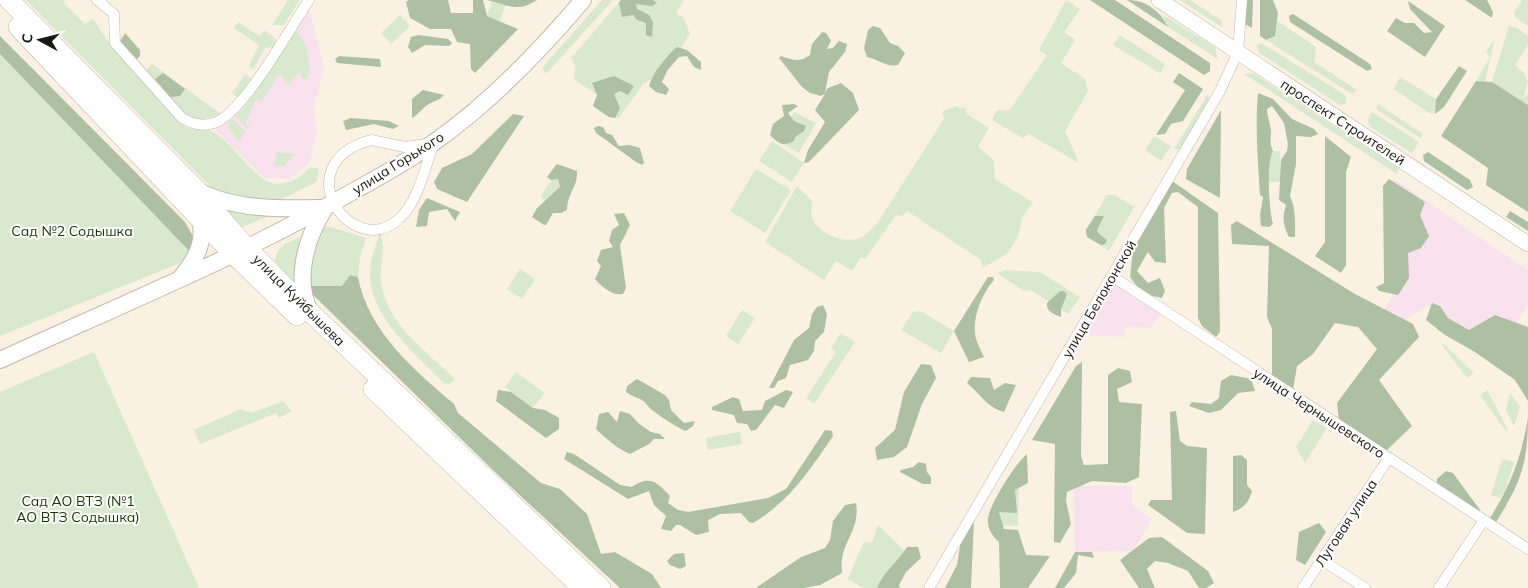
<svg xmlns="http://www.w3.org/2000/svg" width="1528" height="588" viewBox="0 0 1528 588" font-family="Mulish,sans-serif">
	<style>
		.commercial { fill: #f9e1ee }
		.green { fill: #d8e9ce }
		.forest { fill: #adc0a2 }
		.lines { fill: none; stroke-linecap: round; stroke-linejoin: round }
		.street-casing { stroke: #c2b8aa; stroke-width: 11 }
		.secondary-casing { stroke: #c2b8aa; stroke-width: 16 }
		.primary-casing { stroke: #c2b8aa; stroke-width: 18 }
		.highway-casing { stroke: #c2b8aa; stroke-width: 20 }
		.street { stroke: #fff; stroke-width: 10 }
		.secondary { stroke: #fff; stroke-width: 15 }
		.primary { stroke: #fff; stroke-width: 16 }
		.highway { stroke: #fff; stroke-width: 19 }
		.labels { text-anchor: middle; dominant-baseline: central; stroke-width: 4; stroke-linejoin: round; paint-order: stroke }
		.street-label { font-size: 14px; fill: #1a1611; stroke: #fff }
		.park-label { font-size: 14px; fill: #1c3506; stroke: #fff }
	</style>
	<rect width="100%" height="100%" fill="#fbf1e3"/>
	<path class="commercial" d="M309,6l15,63 -10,37 3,26 -8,32 -20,15 -24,-1 -50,-48 15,-12z
		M1394,179l134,91v33l-27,47 -74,-45 -31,21 -16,-11 15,-24z
		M1113,283l48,31 -11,14 -24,-1 -1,10 -41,-2z
		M1074,486h58v19l20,14 -19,32 -58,1z"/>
	<path class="green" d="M26,0h39l-1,3 21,21 8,-5 14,21 78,87c11,4 20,-1 30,6 34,22 49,79 96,34l8,2 -3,13 -38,19 -55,-7 -11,-6z
		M288,0h12l-16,25h-12z
		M602,0h11l-67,74 -4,-6z
		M621,0h63l-8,13 8,5 6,16 -25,38 -21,11 -25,35 -10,-1 -16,-11 4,-11 -23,-16 1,-14 -4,-7z
		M1066,0l14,9 -16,23 11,8 -14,23 24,16 3,12 -23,40 14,32 -50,-29 -6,4 -31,-18 5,-10h13l37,-55 -8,-5z
		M1180,0h10l32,21 1,7z
		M1522,0h6v26l-12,-8 -2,-6z
		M492,1l13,5 -5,15 -13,-5z
		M400,15l10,11 -19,18 -10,-11z
		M1163,15l52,32 3,12 -50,-32z
		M1277,21l39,26 -2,15 43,28 -5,4 -86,-54 9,-4z
		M238,22l22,14 4,-6 12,9 -2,8 -9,1 -12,21 -4,-3 10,-21 -25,-17z
		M1509,26l8,2 11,8v9l-13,20 8,7 5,9 -5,18 5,-5v11l-36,-23z
		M296,31c11,10 16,34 11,48h-5l-2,-8 -11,13 -10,-10 -17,27 -6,-1 -11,23 5,5 -2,1 -13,-13 8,-7z
		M1120,35l45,29 -5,9 -47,-28z
		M1495,39l-10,42h-9l14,-24 -4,-6z
		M1261,43l84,52 2,8 -7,2 -82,-53 -1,-7z
		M0,54l195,203 -195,79z
		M152,64l69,50 -21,6 -10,-1 -44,-49z
		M1253,73l145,95 -1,6 -153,-100z
		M245,74l7,5 -1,5 -13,14 -6,-5z
		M1400,77l36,22 -1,15 -6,-1 -35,-24z
		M1208,94l1,7 -27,48h-8z
		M1378,104l45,30 -3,4 -44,-29z
		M956,106l5,3 4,-2 2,7 22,14 -11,18 16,15 1,18 38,23 -11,16 -4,19 -11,17 -24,14 -2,-8 -74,-49 -4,5 -7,-1 -31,44 -4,-2 -9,14 -16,-10 -12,19 -59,-38 32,-56 15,15c0,5 -1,12 0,17 7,17 36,28 52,18 4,-3 8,-8 12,-11l68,-106 -2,-7z
		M794,112l22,11 -17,30 -21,-12z
		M1372,112l47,30 -7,11 -43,-27 -1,-7z
		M233,119l12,13 -6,9 -10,-12v-8z
		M1154,136l17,10 -10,15 -16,-11z
		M772,141l32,22 -12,19 -33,-21z
		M1265,151h15l1,31h-15z
		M277,152l18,2 -11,12h-10z
		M756,169l35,21 -26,43 -35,-22z
		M559,170l14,9 -19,28 -14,-10z
		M1107,195h7l20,12 -25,44 -22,-14 -1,-7z
		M219,206l52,9 -29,12z
		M327,226l39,12 -6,19 -2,20 -8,-2 -8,11h-33l7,-51 3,-5z
		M380,232c7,19 -1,30 1,49 5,43 45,70 74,98l-5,5 -6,-1c-31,-32 -82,-72 -73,-121 2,-10 6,-20 9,-30z
		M300,237l-4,43 -4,1 -17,-20c1,-15 12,-18 25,-24z
		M520,269l15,10 -13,20 -15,-10z
		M1005,270l35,2 40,25 -12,17 -37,-24 -7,1 -27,-18z
		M742,310l13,8 -17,26 -12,-8z
		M920,311l34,20 -13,22 -40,-23 12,-18z
		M841,333l14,9 -41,62 -8,-6 30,-46 -5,-4z
		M1444,344l30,29 -7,5 -25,-33z
		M94,352l105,236h-199v-196z
		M516,372l29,21 -12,15 -28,-21z
		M1487,390l21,40 -2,1 -26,-36z
		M1510,393l10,14 -6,19 -8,-16z
		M283,401l9,10 -13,7 -3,-5 -76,31 -6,-14 47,-21 10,4z
		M1313,420l14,8 -22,35 -9,-16z
		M740,432l2,12 -34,6 -2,-12z
		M1502,459l12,3 -9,29 -5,7 -9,-3z
		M1019,475l-1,51 -27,-1z
		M878,525l30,29 -21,34h-24l-15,-9 16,-37h8z"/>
	<path class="forest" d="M409,0h39l3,13h22v-13h10l4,16 31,13 -43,44 -4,-4 -1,-25 -13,-2 -6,-13h-21l-20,-11 -4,-16z
		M487,0h50c-19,13 -30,5 -50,0z
		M621,0h32l4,3 -5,3 -16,-2 1,5 12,6 4,7 -1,15 -6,-2v-12l-9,-3 -4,-5 -11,2 -3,-14z
		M1090,0h25l95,63v8l-6,4z
		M1127,0c18,0 33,10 41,27z
		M1246,0h7l-1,28 -7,-4z
		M1260,0h13l5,13 -3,23 -9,4 -6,-4z
		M1465,0h22l6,12 -1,6z
		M1408,1l37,25 -20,31 -38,-26 9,-13 9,5h9l10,10 8,-1 -22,-23z
		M1293,14l77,50 2,5 -5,2 -77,-49 -1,-6z
		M873,26l7,2 10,15 8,3 7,7 -7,12c-11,3 -20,-6 -31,-8l-3,-9 4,-18z
		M822,32l4,1 5,8 -4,8 6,-1 6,-7 8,3 -2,8 -16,20 -4,21 3,-5 13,-5 12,10 6,17 -50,52 -5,1 4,-13 17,-28 -10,-12 10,-16 -4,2 -11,-3 -8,-6 -23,-29 2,-2c12,4 18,7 29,-1l2,-11z
		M125,33l15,17v6l-3,3 -17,-17z
		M418,35l30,4 4,4 -3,3 -24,-1 -13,8 -4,-6 3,-10z
		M0,36l185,186 16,29 -6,6 -195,-203z
		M677,47l10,3 14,12v8l-7,-3 -7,-11 -8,1 -12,14 -5,11 7,7 -3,6 -10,-3 -7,-6c4,-13 18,-31 28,-39z
		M339,56l41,3 1,8 -44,-4 -2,-4z
		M1459,66l8,5 -23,36 -9,7 1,-15z
		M163,73l22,16 -5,7 -10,1 -15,-18z
		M1179,73l24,16 -20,32 -12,3 -6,10 -9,1 29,-45 -12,-8z
		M614,76l20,10 -6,9 -8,-4 -6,3 6,14 -5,10 -6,-1 -16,-11 4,-11 -5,-12z
		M1476,81l16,1 36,23v107l-42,-27 2,-17 -47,-32z
		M423,90l21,5c-5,6 -9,5 -15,9 -7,4 -10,10 -17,14v-19z
		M1258,93l15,6 19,20 22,10 4,5 -7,3 -15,-1v28l-6,32c6,13 5,26 5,41h-6c-6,-11 -7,-20 -3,-32l-7,-5 2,-40 6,-9 1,-7 -4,-21 -12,-17 -5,3c0,7 3,14 4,21 0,10 -2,12 2,21 -7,11 -4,60 0,73l-4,3 -8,-1 -1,-11 3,-18 -3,-2c-2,-32 -5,-71 -2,-102z
		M794,104l4,2 -10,7 6,8 12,5 -2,5 -9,6 -1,4c-11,6 -15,3 -24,-6l3,-11 11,-8 -2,-11z
		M1221,110l-1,88 -34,-19 1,-10z
		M513,114l11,2 -57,86 -30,-13 -3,-7 8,-14 30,-14z
		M351,118l38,3 10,5 -6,3 -19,-5 -28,6 -3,-9z
		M598,126l5,1 3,6 6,2 7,11 11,-1 10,3 4,15 -2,2 -6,-3 -40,-29 -2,-5z
		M1325,136l26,21 -5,15v93l-5,8 -26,-17 10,-14z
		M1428,152l42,28 3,7 -6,3 -43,-29 -1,-6z
		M557,164l20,7c1,16 -9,20 -10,39l-6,3h-8l-7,12h-2l-12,-8 5,-9 23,-21 -2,-8 -7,1 -4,-3z
		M1389,179l36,23 -5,13 9,21 -8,12 -13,5 1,25 -11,17 -19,-4 -3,-4 8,-4 -1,-97z
		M1172,181l46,32 2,119 -4,5 -14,-11 -4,-8v-111l-20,-15 -6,1 -8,15 2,55 -11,-1 -7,-10 -11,19 11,12 12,-5 5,13 -3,7 -19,-4 -13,-17 3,-28z
		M427,198l33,14 -5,9 -8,-12 -18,3 -2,14 -11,1 3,-17z
		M1510,211l18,11v9l-22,-14z
		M624,213l6,12 -10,20 6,43 -3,6c-11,2 -21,-7 -28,-15l6,-13 -4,-5 4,-11 12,-3 -4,-6 3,-11 7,-5 -5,-11z
		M1095,216h9l-7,14 2,4 8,6 -2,4 -4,1 -14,-8 -1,-7z
		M1237,221l118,73 58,30 6,13 -40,43 33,46 -26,25 -47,-30 -2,-18 40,-54 -19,-22 -23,-4 -22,31 -16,12 -4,24 -21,-14v-47l-5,-12 2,-71 -37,-2 -1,-19z
		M350,275l8,2c10,54 56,93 96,127l4,9 83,70 19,6 27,25 14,40 14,-2 37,22 9,14h-41l-123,-114 -187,-182 -1,-6h33z
		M988,277h5l1,3c-12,13 -23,40 -18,59 2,6 5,12 8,18l-15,5 -15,-31z
		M1060,291h4l3,3 -6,15v8c-7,-3 -15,-5 -14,-14z
		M1432,303l8,3 8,12 21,12 26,-15 33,12v74l-13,-21 -40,-28 -30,-17 -19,-15z
		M823,305l4,9 -3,18 -9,9 -1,10 -6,9 -18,5 -4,13 -8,3 -4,7h-5l25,-48 15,-12 3,-14 5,-7z
		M1082,362l-1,94 3,9 24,-1v-89l10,-7 12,3 2,11 -15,7 2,13 23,2 -3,73 -13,6 -34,-2 -25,11 -1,9 5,23 -11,19 -6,-1 1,-98 -23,-4 44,-74z
		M921,364l10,1 5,13 -14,26 -15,43 -13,10 -17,3 -2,-12 20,-18 9,-38z
		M1231,375l20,4 4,12 -17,2 -17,17 -12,3 -20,-7 3,-4 19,2 8,-6 2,-17z
		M971,377l19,1 4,12 11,-7 11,2 -12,27c-18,-5 -24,-19 -37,-29z
		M637,379l28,16 4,5 2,10 13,13 11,-2 -2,5 -7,5c-5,-1 -28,-16 -34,-21 -4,-3 -7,-9 -12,-11 -5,-2 -8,-3 -14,-7l1,-6z
		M498,390l13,2 22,16 12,2 14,8v11l-13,9 -50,-37z
		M786,390l7,2 -9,16 -9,-3 -19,25 -5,1 -4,-7 -10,-1 -3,-8 -22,-5v-3l21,-10 6,2 4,12 19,-1 3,-9z
		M620,411l10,3 8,9 13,9 9,2 5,5h-11l-5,5 -19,10c-11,-4 -26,-17 -34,-25l3,-15 9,-2 9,10z
		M1176,411l4,30 7,5 20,2 -2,86 -18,-1 -39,-28 3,-5h21l-2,-88z
		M1528,417c0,46 -7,66 -32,105l-6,-4c21,-33 32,-63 38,-101z
		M825,430l7,1 1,5c-24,35 -42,64 -80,87l-4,-1 -8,-9 -21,1 -12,6 1,12 -13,3 -16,-10h-4l-5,6 -10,-2 5,-13 -12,-11 -5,-14 -21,8 -64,-40 3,-7 7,2 46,31 12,2c18,-12 25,-5 38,9l-2,7 10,7 10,2 80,-14 18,-9z
		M1027,454l1,29 -13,7 2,23 -18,-1 5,17 14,1 8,25 24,1 -22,32h-28l-1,-46c-7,-6 -12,-14 -11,-24 3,-16 27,-54 39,-64z
		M1241,455l6,5v25l5,6c-3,11 -8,17 -19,21v-56z
		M919,462l7,2 1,8 4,5v7h-8l-23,-12 1,-2 12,-3z
		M1446,471l7,2 27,37v5l-43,-31v-5z
		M856,503c5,29 -18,40 -14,70l-22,12 -16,3h-48l45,-31 24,-9 5,-8 3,-19 12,-16z
		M974,520l-3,68h-26l12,-23 5,-31z
		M1319,523l7,9 -21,33 -9,-5 3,-28z
		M1162,537l46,34 6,12 -8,5h-7l-11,-17 -20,-8 -13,-2 -8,8 8,19h-16l-19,-28 29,-22z
		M907,547h11l3,11 -15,14 -7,13 1,3h-23c6,-16 21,-26 30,-41z
		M1075,552h17l2,6 -16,-3 -2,18 -12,15h-9z
		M684,553l2,13 -6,3 -10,-4 -3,-4 7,-7z"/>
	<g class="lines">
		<defs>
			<path id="street" d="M97,0l17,14 1,29 67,75c10,6 20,9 32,5 29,-9 76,-95 95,-123
				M371,140l34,7 29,-4c-9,23 -15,58 -35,76 -47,43 -115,-55 -28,-79z
				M1112,276l416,273
				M1322,560l43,28
				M929,588l291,-497 18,-39 4,-52
				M1303,588l85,-129
				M1439,588l45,-68"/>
			<path id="secondary" d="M1159,0l369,244"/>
			<path id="primary" d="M197,190c36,20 84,19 123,18
				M182,276c14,-17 25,-36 17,-59
				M310,312c-16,-33 -4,-74 15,-104
				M0,360c118,-54 239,-103 352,-168 27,-15 55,-30 81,-49 56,-39 106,-91 150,-143"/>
			<path id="highway" d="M9,0l187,189 51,59 63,64 291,276
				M18,27l215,227 64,62
				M373,389l209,199"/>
		</defs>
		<use href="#street" class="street-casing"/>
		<use href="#secondary" class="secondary-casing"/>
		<use href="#primary" class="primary-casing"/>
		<use href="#highway" class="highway-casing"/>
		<use href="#street" class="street"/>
		<use href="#secondary" class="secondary"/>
		<use href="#primary" class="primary"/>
		<use href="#highway" class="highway"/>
	</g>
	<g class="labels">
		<g class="street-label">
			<text transform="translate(1343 122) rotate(33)">проспект Строителей</text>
			<text transform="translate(398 163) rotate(-32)">улица Горького</text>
			<text transform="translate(1099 299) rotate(-60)">улица Белоконской</text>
			<text transform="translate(299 300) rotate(45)">улица Куйбышева</text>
			<text transform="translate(1319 413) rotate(33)">улица Чернышевского</text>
			<text transform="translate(1346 523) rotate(-57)">Луговая улица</text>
		</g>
		<g class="park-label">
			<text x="72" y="231">Сад №2 Содышка</text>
			<text x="78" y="501">Сад АО ВТЗ (№1<tspan x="78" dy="16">АО ВТЗ Содышка)</tspan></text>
		</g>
	</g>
	<g transform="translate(40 40) rotate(277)" stroke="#ffffff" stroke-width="4" paint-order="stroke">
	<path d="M0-4L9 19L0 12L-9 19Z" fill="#1a1611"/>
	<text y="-8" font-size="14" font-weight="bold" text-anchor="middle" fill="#1a1611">С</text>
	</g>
</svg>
